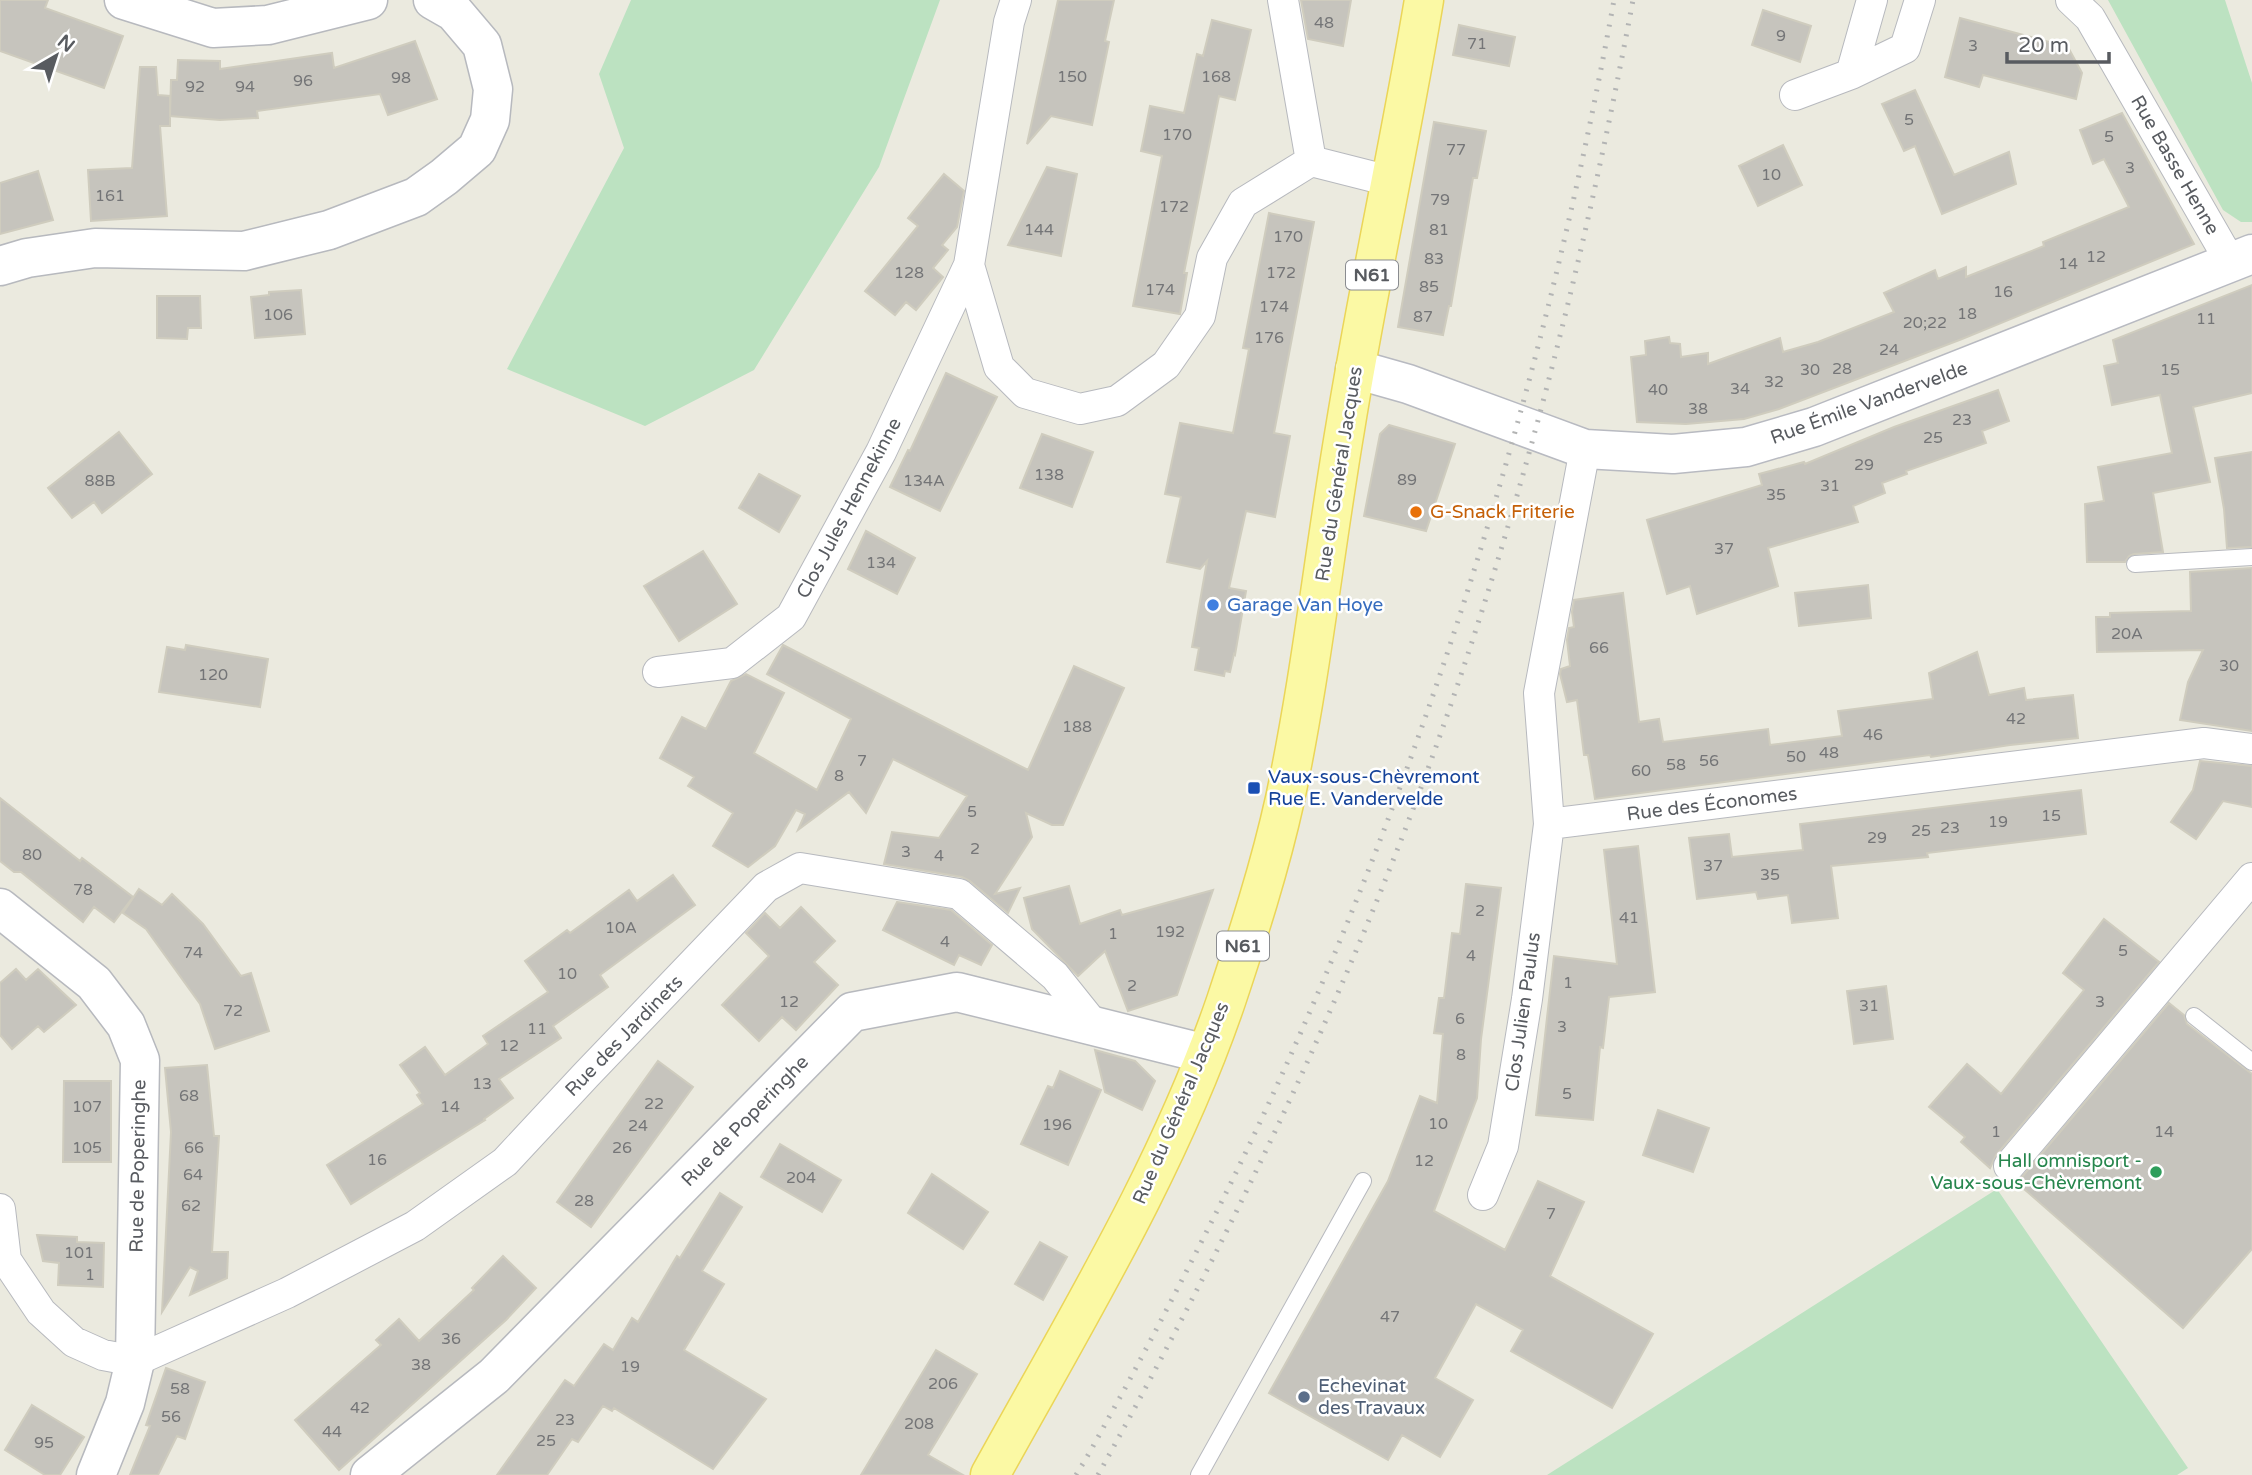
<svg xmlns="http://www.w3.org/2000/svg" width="2252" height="1475" viewBox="0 0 2252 1475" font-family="'Varela Round',sans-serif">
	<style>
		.green { fill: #bce2c1 }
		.building { fill: #c6c4bd; stroke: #cfccbe; stroke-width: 2 }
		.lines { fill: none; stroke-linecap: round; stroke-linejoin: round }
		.service-casing { stroke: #b7b9be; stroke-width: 18 }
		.minor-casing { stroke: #b7b9be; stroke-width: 32 }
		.tertiary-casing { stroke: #b7b9be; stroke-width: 41 }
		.secondary-casing { stroke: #b8bac1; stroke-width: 41 }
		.primary-casing { stroke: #ebd558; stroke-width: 41 }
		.service { stroke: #fff; stroke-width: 16 }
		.minor { stroke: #fff; stroke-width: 30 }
		.tertiary { stroke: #fff; stroke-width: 38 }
		.secondary { stroke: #fff; stroke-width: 38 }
		.primary { stroke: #fbf9a4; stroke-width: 38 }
		.rail { stroke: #b3b4b4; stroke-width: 5; stroke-dasharray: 2 9; stroke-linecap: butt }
		.food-dot { fill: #e8710a; stroke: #fff; stroke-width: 2.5 }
		.shop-dot { fill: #3f7fe0; stroke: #fff; stroke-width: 2.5 }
		.transit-dot { fill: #1a4fb4; stroke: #fff; stroke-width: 2.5 }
		.leisure-dot { fill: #2e9e5b; stroke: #fff; stroke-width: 2.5 }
		.service-dot { fill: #5c6f8a; stroke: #fff; stroke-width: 2.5 }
		.labels { text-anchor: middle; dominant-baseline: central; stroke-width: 5; stroke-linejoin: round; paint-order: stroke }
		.number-label { font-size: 16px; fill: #747577 }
		.shield { fill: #fff; stroke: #8a8c90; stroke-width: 2 }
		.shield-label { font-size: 18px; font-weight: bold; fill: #585b60 }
		.street-label { font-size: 19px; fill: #585b60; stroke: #fff }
		.food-label { font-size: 19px; fill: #c56008; stroke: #fff; text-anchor: start }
		.shop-label { font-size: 19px; fill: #366cbe; stroke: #fff; text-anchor: start }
		.transit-label { font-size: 19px; fill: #164399; stroke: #fff; text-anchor: start }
		.leisure-label { font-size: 19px; fill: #27864d; stroke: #fff; text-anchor: end }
		.service-label { font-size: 19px; fill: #4e5e75; stroke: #fff; text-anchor: start }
	</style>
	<rect width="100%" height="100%" fill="#ebeadf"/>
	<path class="green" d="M631,0h309l-61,167 -125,203 -109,56 -138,-57 117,-221 -25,-74z
		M2108,0h117l27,83v139h-11l-18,-12z
		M1997,1189l191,279 -11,7h-630z"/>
	<path class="building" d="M0,0h48l-3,8 78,28 -19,52 -104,-37z
		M1058,0h56l-9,41 4,1 -17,83 -41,-9 -24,28z
		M1301,0h50l-8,46 -35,-7z
		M1763,10l48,16 -11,36 -48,-17z
		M1960,18l108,29 14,26 -6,26 -93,-24 -4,12 -34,-10z
		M1212,20l39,10 -16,70 -16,-4 -35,177h3l-7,41 -47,-8 29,-150 -21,-5 9,-45 34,7 13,-59 6,2z
		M1459,25l56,12 -6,29 -56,-11z
		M415,41l22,58 -49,16 -8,-21 -123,17 1,7 -38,2 -50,-4 1,-36h6l1,-20 42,1v8l112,-16 2,15z
		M140,67h16l2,28 12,1v30h-10l7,90 -76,5 -3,-51 44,-2z
		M1915,90l39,85 55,-23 7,32 -74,30 -27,-68 -11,5 -22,-47z
		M2122,113l72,131 -232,95 -183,70 -35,10 -58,5 -49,-2 -6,-65 15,-2 -1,-14 24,-4 1,6 10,1 1,13 27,-4v11l72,-26 3,14 35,-10 76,-30 -10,-19 51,-23 3,9 28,-12v10l78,-31 -1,-4 86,-35 -25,-48 -11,5 -13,-34z
		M1434,122l52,9 -9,47h-4l-22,128h-2l-6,29 -45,-8z
		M1783,145l19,40 -44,21 -19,-40z
		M1047,167l30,7 -16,82 -53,-11z
		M38,171l15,49 -53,14v-51z
		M944,174l20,17 -7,36 -15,18 6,5 -15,18 10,9 -27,33 -10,-8 -11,13 -30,-24 53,-65 -10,-8z
		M1269,213l45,9 -40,211 16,3 -15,81 -29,-6 -17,77 17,3 -11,64 -1,-1 -4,18 -5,-1 -1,5 -29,-6 4,-22 -7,-1 15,-86 -7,8 -33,-7 14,-65 -16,-3 15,-71 53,10 16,-84 -6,-1z
		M2252,285v108l-59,14 17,75 -57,11 10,59 -29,2 -5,2 -4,6h-38l-2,-58 19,-3 -6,-34 74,-14 -12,-58 -48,10 -8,-39 14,-3 -5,-23z
		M301,290l4,44 -50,4 -4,-41 18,-2v-3z
		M157,296h43l1,32h-13l-1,11 -30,-1z
		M946,373l51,24 -57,114 -50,-24 18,-37 2,1z
		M1998,390l11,31 -27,10 4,12 -80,28 1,3 -25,9 3,10 -32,13 5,16 -90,26 10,38 -81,28 -7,-28 -23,8 -20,-74 115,-35 -3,-11 45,-12 1,2 89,-37z
		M1389,425l66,19 -29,87 -62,-15 16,-82z
		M119,432l33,42 -50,39 -8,-11 -22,16 -24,-30z
		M1042,434l51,18 -21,55 -52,-19z
		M2252,452v95l-25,1 -3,-39 -9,-51z
		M759,474l41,22 -21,36 -40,-24z
		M866,531l49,27 -18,36 -49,-25z
		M703,551l34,53 -58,37 -35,-55z
		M2252,568v163l-72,-11 8,-38 15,-32 -106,2 -1,-35h14v-4l81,-2 -1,-39z
		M1868,585l3,33 -72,8 -4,-33z
		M1623,593l16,129 20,-3 4,23 105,-13 2,16 72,-9 -4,-25 95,-12 -4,-26 48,-21 12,43 35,-7 2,12 47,-5 5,43 -68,7 -79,12 -1,-2 -335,44 -7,-44h-4l-7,-55 -10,2 -7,-28 1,-5 9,-3 -3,-26 2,-12 5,-1 -2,-15 2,-12z
		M186,645l82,14 -8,48 -101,-15 8,-45 18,3z
		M783,645l245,125 46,-104 50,22 -61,137h-11l-26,-12 6,24 -37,57 25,-6 -12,25 -38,-32 -8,-4 -78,-13 8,-32 47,6 28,-42 -74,-37 -27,54 -17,-21 -51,38 7,-16 -9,-4 -21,36 -27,21 -35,-21 20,-33 -45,-27 6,-9 -34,-19 22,-41 24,12 25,-48 15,-7 38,19 -30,60 63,37 34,-71 -84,-45z
		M2200,761l52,5v41l-29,-6 -27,38 -25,-17 22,-32z
		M2081,790l5,44 -159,19 1,4 -97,9 7,52 -46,5 -4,-28 -30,4 -2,-7 -59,7 -8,-61 40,-4 3,23 71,-7 -3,-26z
		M0,798l80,63 2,-3 51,39 -19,25 -20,-15 -11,15 -62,-50h-7l-14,-11z
		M1638,846l17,146 -46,5 -6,51 -3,-1 -7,73 -57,-5 18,-159 63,8 -13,-114z
		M673,875l22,30 -95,70 8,12 -55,39 8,12 -62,41 14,19 -29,21 1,1 -134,84 -24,-39 96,-61 -6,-9 3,-2 -20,-28 25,-18 20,28 43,-31 -5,-8 65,-44 -23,-31 42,-31 3,3 59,-43 8,11z
		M1466,884l35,4 -20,151 -4,59 -43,113 71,39 33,-69 46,21 -34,74 103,58 -41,74 -101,-57 12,-21 -47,-26 -41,74 38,22 -33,57 -38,-22 -14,25 -119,-67 119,-212 32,-85 17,7 6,-69 -9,-1 5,-35h5l8,-65 8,1z
		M1069,886l11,38 40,-14 2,5 91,-25 -36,105 -49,16 -23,-60 -27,25 -46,-47 -8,-31z
		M139,889l23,16 10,-11 31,30 38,52 10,-3 18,58 -54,18 -15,-45 -54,-75 -23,-16z
		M897,902l54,8 41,35 -11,20 -22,-10 -5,10 -71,-35z
		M801,907l34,34 -21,21 24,23 -42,45 -14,-13 -23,24 -37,-36 47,-49 -23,-23 19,-20 15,15z
		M2104,919l55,43 -163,193 -6,13 -29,-26 4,-5 -36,-30 38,-43 34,30 83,-104 -21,-17z
		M16,969l10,11 12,-11 38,36 -32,27 -6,-6 -26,23 -12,-14v-52z
		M1886,986l7,53 -39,5 -7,-53z
		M2169,1003l15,12 3,9 65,50v175l-69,79 -167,-146 6,-5z
		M1095,1050l40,11 20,20 -13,29 -37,-18z
		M658,1061l35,26 -102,140 -34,-25z
		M207,1065l7,71h5l-7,116h16l-1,26 -37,17 8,-24 -8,-4 -28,45 9,-180 -6,-64z
		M1060,1071l41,19 -33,75 -47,-21 27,-58 5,2z
		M64,1081h47v81h-48z
		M1658,1110l51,18 -16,44 -50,-17z
		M780,1144l61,36 -19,32 -61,-35z
		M932,1174l56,38 -25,37 -55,-36z
		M720,1193l22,14 -40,64 22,13 -40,66 82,49 -53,70 -99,-61 -2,3 -9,-5 -25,36 -6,-3 -25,36h-50l68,-95 9,6 30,-42 9,6 19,-32 6,4 39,-66 3,2z
		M37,1235l40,2v5l27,1 -1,44 -45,-2 1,-22 -16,-2z
		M1040,1242l27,15 -24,43 -28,-16z
		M503,1256l33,32 -30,32 -167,150 -44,-50 86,-75 -5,-5 23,-21 20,22 55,-51 -2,-2z
		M936,1350l41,24 -49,81 35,20h-102z
		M166,1368l39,14 -20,57 -8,-3 -19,39h-28l20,-49 -4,-1z
		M32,1405l52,32 -24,38h-15l-40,-25z"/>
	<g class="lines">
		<defs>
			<path id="service" d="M2135,564l117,-7
				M2194,1016l58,46
				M1199,1475l164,-294"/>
			<path id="minor" d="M1283,0l28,161
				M2071,0l19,18 141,245
				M1851,74l21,-74
				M1795,95l56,-21 54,-26 15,-48
				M969,265l30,102 26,26 55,16 37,-8 49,-36 34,-49 12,-58 31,-55 68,-42 79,20
				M1585,449l-46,244 10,131 655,-81 48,6
				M658,672l74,-9 59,-46 90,-165 88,-187 40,-243 7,-22
				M2009,1166l243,-288
				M1483,1195l20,-49 24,-147 22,-175
				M0,1209l6,51 35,52 33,30 29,13 32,6 152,-68 128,-67 90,-64 81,-87 180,-188 34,-19 159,26 96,82 40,50"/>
			<path id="tertiary" d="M124,0l89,28 55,-3 100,-25
				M0,266l27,-8 68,-10 149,3 85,-21 87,-33 28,-20 33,-28 13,-29 3,-31 -11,-44 -28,-33 -21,-12
				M0,908l94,75 32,42 14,35 -5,301 -10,42 -29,72
				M370,1475l124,-99 358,-364 105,-20 249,62"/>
			<path id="secondary" d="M1355,369l53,15 177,65 88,5 73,-7 68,-20 438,-173"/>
			<path id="primary" d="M990,1475c85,-154 179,-307 236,-474 22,-66 44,-134 59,-202 26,-122 39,-246 60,-370 23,-143 55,-285 79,-429"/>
		</defs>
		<use href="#service" class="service-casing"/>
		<use href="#minor" class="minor-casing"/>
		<use href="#tertiary" class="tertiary-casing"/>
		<use href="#secondary" class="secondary-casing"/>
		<use href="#primary" class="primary-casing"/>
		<use href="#service" class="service"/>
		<use href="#minor" class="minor"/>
		<use href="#tertiary" class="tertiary"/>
		<use href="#secondary" class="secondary"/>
		<use href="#primary" class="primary"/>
		<path class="rail" d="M1076,1475c17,-27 31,-55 47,-83 35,-65 69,-131 102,-197 186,-378 314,-781 389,-1195
			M1098,1475c118,-213 225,-431 312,-658 101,-265 171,-539 223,-817"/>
	</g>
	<circle class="food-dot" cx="1416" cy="512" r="7"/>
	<circle class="shop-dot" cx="1213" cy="605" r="7"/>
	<rect class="transit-dot" x="1247" y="781" width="14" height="14" rx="3.5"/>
	<circle class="leisure-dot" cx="2156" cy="1172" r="7"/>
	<circle class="service-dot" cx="1304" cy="1397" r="7"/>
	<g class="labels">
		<g class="number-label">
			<text x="1324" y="23">48</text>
			<text x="1781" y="36">9</text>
			<text x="1477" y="44">71</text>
			<text x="1973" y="46">3</text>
			<text x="1072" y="77">150</text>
			<text x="1216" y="77">168</text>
			<text x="401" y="78">98</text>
			<text x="303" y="81">96</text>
			<text x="195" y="87">92</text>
			<text x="245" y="87">94</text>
			<text x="1909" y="120">5</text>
			<text x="1177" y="135">170</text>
			<text x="2109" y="137">5</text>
			<text x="1456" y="150">77</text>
			<text x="2130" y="168">3</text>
			<text x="1771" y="175">10</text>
			<text x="110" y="196">161</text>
			<text x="1440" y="200">79</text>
			<text x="1174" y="207">172</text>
			<text x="1039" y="230">144</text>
			<text x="1439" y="230">81</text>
			<text x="1288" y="237">170</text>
			<text x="2096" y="257">12</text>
			<text x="1434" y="259">83</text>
			<text x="2068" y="264">14</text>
			<text x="909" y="273">128</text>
			<text x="1281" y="273">172</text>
			<text x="1429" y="287">85</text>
			<text x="1160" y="290">174</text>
			<text x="2003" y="292">16</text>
			<text x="1274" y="307">174</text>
			<text x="1967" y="314">18</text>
			<text x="278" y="315">106</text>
			<text x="1423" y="317">87</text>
			<text x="2206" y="319">11</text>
			<text x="1925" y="323">20;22</text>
			<text x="1269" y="338">176</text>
			<text x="1889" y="350">24</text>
			<text x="1842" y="369">28</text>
			<text x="1810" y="370">30</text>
			<text x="2170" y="370">15</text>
			<text x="1774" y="382">32</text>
			<text x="1740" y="389">34</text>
			<text x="1658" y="390">40</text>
			<text x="1698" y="409">38</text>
			<text x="1962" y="420">23</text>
			<text x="1933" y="438">25</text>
			<text x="1864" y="465">29</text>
			<text x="1049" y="475">138</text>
			<text x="1407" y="480">89</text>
			<text x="100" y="481">88B</text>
			<text x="924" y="481">134A</text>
			<text x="1830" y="486">31</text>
			<text x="1776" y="495">35</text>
			<text x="1724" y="549">37</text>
			<text x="881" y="563">134</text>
			<text x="2127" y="634">20A</text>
			<text x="1599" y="648">66</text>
			<text x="2229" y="666">30</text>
			<text x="213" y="675">120</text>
			<text x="2016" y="719">42</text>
			<text x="1077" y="727">188</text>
			<text x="1873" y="735">46</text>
			<text x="1829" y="753">48</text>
			<text x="1796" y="757">50</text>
			<text x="862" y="761">7</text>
			<text x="1709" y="761">56</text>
			<text x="1676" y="765">58</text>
			<text x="1641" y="771">60</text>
			<text x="839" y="776">8</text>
			<text x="972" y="812">5</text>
			<text x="2051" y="816">15</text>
			<text x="1998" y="822">19</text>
			<text x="1950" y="828">23</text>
			<text x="1921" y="831">25</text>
			<text x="1877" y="838">29</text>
			<text x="975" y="849">2</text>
			<text x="906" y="852">3</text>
			<text x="32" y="855">80</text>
			<text x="939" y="856">4</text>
			<text x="1713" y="866">37</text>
			<text x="1770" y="875">35</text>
			<text x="83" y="890">78</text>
			<text x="1480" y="911">2</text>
			<text x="1629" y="918">41</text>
			<text x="621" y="928">10A</text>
			<text x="1170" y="932">192</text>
			<text x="1113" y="934">1</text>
			<text x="945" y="942">4</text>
			<text x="2123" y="951">5</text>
			<text x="193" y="953">74</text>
			<text x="1471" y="956">4</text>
			<text x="567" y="974">10</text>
			<text x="1568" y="983">1</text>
			<text x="1132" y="986">2</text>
			<text x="789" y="1002">12</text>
			<text x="2100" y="1002">3</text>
			<text x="1869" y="1006">31</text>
			<text x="233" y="1011">72</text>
			<text x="1460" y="1019">6</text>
			<text x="1562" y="1027">3</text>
			<text x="537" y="1029">11</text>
			<text x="509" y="1046">12</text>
			<text x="1461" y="1055">8</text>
			<text x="482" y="1084">13</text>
			<text x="1567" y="1094">5</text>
			<text x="189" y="1096">68</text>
			<text x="654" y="1104">22</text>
			<text x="87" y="1107">107</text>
			<text x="450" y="1107">14</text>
			<text x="1438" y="1124">10</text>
			<text x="1057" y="1125">196</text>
			<text x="638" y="1126">24</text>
			<text x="1996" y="1132">1</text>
			<text x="2164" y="1132">14</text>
			<text x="87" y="1148">105</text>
			<text x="194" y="1148">66</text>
			<text x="622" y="1148">26</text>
			<text x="377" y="1160">16</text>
			<text x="1424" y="1161">12</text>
			<text x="193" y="1175">64</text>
			<text x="801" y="1178">204</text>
			<text x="584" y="1201">28</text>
			<text x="191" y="1206">62</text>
			<text x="1551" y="1214">7</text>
			<text x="79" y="1253">101</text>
			<text x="90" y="1275">1</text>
			<text x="1390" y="1317">47</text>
			<text x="451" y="1339">36</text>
			<text x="421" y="1365">38</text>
			<text x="630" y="1367">19</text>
			<text x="943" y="1384">206</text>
			<text x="180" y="1389">58</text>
			<text x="360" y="1408">42</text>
			<text x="171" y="1417">56</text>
			<text x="565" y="1420">23</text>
			<text x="919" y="1424">208</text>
			<text x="332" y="1432">44</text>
			<text x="546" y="1441">25</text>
			<text x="44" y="1443">95</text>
		</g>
		<g class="shield">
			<rect x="1346" y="260.5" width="52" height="29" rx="5"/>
			<rect x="1217" y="931.5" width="52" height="29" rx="5"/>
		</g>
		<g class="shield-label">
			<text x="1372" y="275">N61</text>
			<text x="1243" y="946">N61</text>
		</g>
		<g class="street-label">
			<text transform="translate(2175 165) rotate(60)">Rue Basse Henne</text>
			<text transform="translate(1869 403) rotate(-20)">Rue Émile Vandervelde</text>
			<text transform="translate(1339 474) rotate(-81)">Rue du Général Jacques</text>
			<text transform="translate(849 508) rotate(-62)">Clos Jules Hennekinne</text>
			<text transform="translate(1712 804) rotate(-7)">Rue des Économes</text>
			<text transform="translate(1523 1012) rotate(-82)">Clos Julien Paulus</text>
			<text transform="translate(624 1036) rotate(-46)">Rue des Jardinets</text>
			<text transform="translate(1181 1103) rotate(-67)">Rue du Général Jacques</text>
			<text transform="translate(745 1121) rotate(-46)">Rue de Poperinghe</text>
			<text transform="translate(138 1166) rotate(-89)">Rue de Poperinghe</text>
		</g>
		<g class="food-label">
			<text x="1430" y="512">G-Snack Friterie</text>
		</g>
		<g class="shop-label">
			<text x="1227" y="605">Garage Van Hoye</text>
		</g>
		<g class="transit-label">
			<text x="1268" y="777">Vaux-sous-Chèvremont<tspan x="1268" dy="22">Rue E. Vandervelde</tspan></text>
		</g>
		<g class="leisure-label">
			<text x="2142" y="1161">Hall omnisport -<tspan x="2142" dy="22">Vaux-sous-Chèvremont</tspan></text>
		</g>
		<g class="service-label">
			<text x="1318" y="1386">Echevinat<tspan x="1318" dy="22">des Travaux</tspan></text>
		</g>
	</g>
	<g transform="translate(56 56) rotate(39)" stroke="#ffffff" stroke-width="5" paint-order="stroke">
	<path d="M0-5L12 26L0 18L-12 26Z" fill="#585b60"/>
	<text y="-10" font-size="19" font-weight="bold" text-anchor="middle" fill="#585b60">N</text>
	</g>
	<path d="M2007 52v10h102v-10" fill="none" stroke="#585b60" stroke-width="3.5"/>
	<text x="2018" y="52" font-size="21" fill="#585b60" stroke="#ffffff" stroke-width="5" paint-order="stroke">20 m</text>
</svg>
